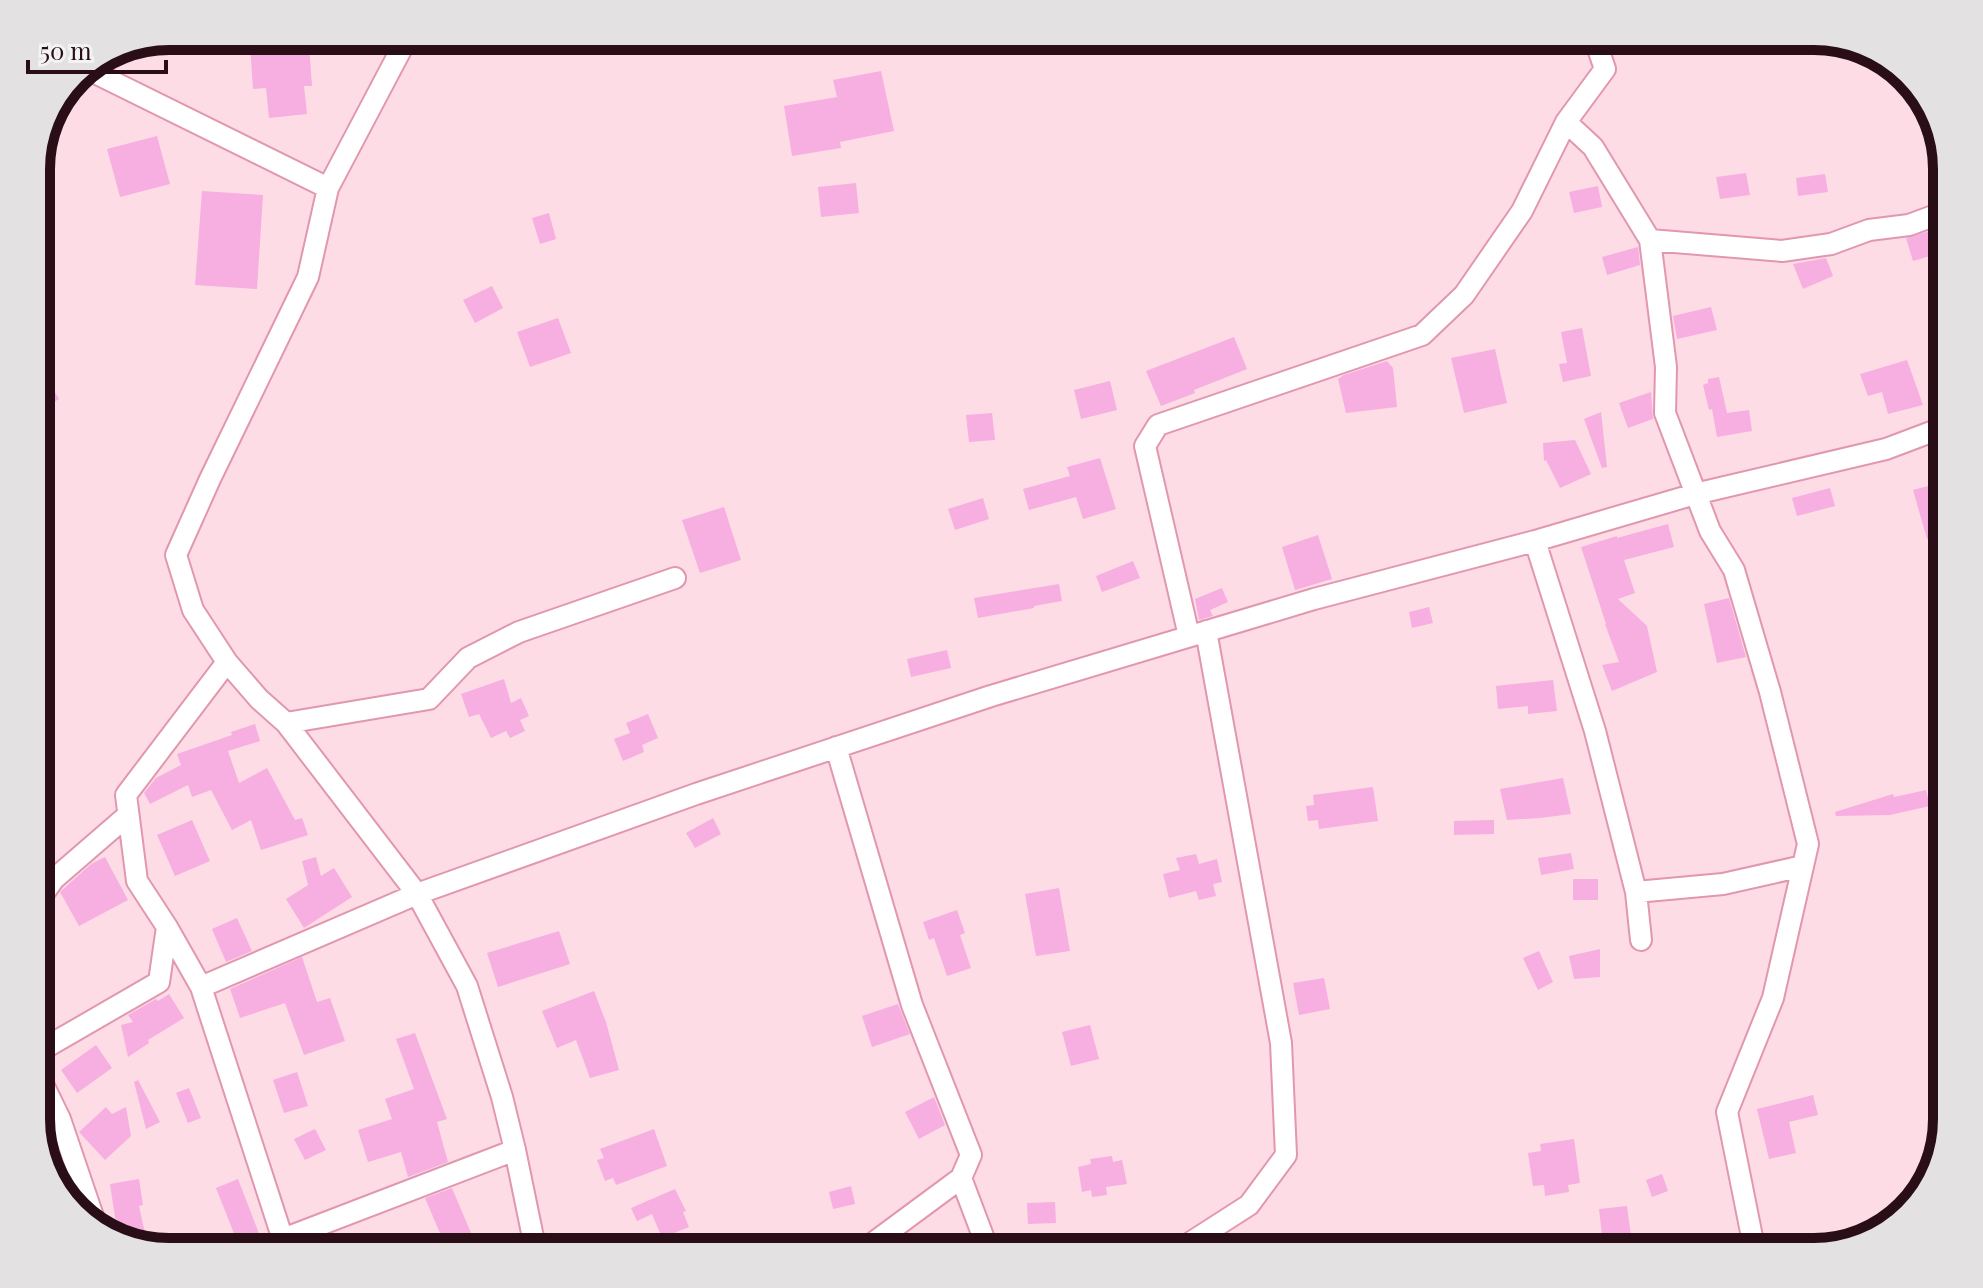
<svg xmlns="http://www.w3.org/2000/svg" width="1983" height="1288" viewBox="0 0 1983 1288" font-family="'Playfair Display',serif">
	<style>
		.building { fill: #f7aee1 }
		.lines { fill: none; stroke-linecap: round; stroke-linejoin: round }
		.minor-casing { stroke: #e197b0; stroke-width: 24 }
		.minor { stroke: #fff; stroke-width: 20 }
		.rim { fill: none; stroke: #290e18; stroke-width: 10 }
	</style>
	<rect width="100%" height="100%" fill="#fddce6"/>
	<path class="building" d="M250,45h59l3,41h-8l3,28 -38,4 -3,-30 -13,1z
		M881,71l13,60 -54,11 1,6 -49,8 -8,-50 53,-9 -4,-17z
		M157,136l13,48 -50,13 -13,-48z
		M1746,173l4,22 -30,4 -4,-22z
		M1825,174l3,18 -30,4 -2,-18z
		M36,182l18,8 -18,40z
		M856,183l3,30 -38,4 -3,-30z
		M1598,186l4,21 -28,6 -5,-21z
		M202,191l61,4 -6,94 -62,-4z
		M549,213l7,26 -16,5 -8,-26z
		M1937,229l7,23 -31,9 -7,-23z
		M1638,247l2,18 -33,10 -5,-18z
		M1826,258l7,18 -30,13 -10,-25z
		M492,286l11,22 -28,15 -12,-23z
		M1711,307l6,23 -40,9 -4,-23z
		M558,318l13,35 -41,14 -13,-35z
		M1582,328l9,48 -28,6 -4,-18 8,-1 -6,-31z
		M1234,337l13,32 -53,21 1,3 -34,13 -15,-35z
		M1495,349l12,54 -43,10 -13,-55z
		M1907,360l16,45 -35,9 -6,-22 -14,4 -8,-22z
		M36,361l23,38 -18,11 -5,-8z
		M1387,361l6,7 4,39 -51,6 -8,-34 6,-4z
		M1719,377l8,36 22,-3 3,21 -35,6 -5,-28 -3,1 -6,-25 5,-2v-4z
		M1110,381l7,29 -36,9 -7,-29z
		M1651,392l2,27 -25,9 -9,-25z
		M1601,412l6,55 -5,1 -18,-49z
		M992,413l3,27 -26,2 -3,-27z
		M1575,440l16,34 -31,14 -14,-28 -2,1 -1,-18z
		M1100,458l16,51 -33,10 -7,-22 -47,13 -6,-21 47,-13 -3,-9z
		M1947,481v52l-20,6 -14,-49z
		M1830,488l5,18 -38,10 -5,-18z
		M983,498l6,21 -34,11 -7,-21z
		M724,507l17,53 -41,13 -18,-53z
		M1668,524l6,23 -50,13 11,33 -17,6 29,27 10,46 -45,19 -10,-26 17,-3 -14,-38h1l-25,-77 36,-11v2z
		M1318,535l14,44 -37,11 -13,-43z
		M1133,561l7,17 -38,14 -6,-16z
		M1059,584l3,17 -28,5v2l-56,10 -4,-20z
		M1222,588l6,14 -18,8 3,6 -14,4 -4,-21z
		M1729,598l17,59 -29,6 -13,-59z
		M1429,607l4,16 -21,5 -3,-16z
		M947,650l4,18 -40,9 -4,-18z
		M504,679l7,24 10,-5 8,18 -9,4 5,11 -15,7 -4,-7 -15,7 -12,-24 -10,3 -8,-23z
		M1553,680l4,31 -29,3v-8l-30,3 -2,-23z
		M648,714l10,24 -16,7 2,7 -21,9 -9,-22 16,-6 -4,-10z
		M255,724l5,17 -32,10 11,32 28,-15 28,52 7,-2 6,17 -47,15 -10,-30 -19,10 -21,-40 -19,7 -4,-12 -38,19 -6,-11 12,-15 25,-13 -4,-11 55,-19 -1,-3z
		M1563,778l8,36 -31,4 -33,2 -7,-31z
		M1373,787l5,34 -59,8 -1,-9 -10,1 -2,-15 8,-1 -1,-10z
		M1926,790l4,16 -40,9 -54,1 -1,-4 58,-18 1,3z
		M713,818l8,16 -26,14 -9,-15z
		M192,820l18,41 -35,15 -18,-41z
		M1494,820v14l-40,1v-14z
		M1571,853l3,16 -33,6 -3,-17z
		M1196,854l3,10 18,-5 5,23 -9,2 3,12 -17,4 -3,-9 -27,7 -6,-24 17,-4 -4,-12z
		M105,857l23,43 -49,26 -19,-34 31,-28z
		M316,857l5,19 13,-8 18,29 -48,31 -18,-29 22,-14 -6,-24z
		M1573,879h25v21h-25z
		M1059,888l11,63 -34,5 -11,-62z
		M957,910l8,23 -5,2 11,33 -24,8 -13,-38 -5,2 -6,-18z
		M237,918l15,33 -26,11 -14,-33z
		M559,931l11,33 -72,23 -11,-34z
		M1600,949v28l-26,2 -5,-23z
		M1539,951l14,31 -15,8 -15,-32z
		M302,957l15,45 13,-4 15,43 -41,14 -19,-52 -45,15 -10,-29z
		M1324,978l6,31 -31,6 -6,-32z
		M594,991l12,31 13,48 -29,8 -14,-38 -19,8 -15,-37z
		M169,994l15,24 -36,22 1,3 -21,14 -7,-32 12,-3 -5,-7 28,-16 2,2z
		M898,1004l12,30 -38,13 -10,-31z
		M1090,1025l9,34 -28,7 -9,-34z
		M415,1033l32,86 -10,3 11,40 -40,15 -7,-25 -33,10 -10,-32 34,-11 -7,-20 29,-10 -18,-50z
		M96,1045l16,23 -35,25 -16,-23z
		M297,1072l11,34 -24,7 -11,-33z
		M138,1080l22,42 -14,7 -12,-47z
		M189,1088l12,30 -13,5 -12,-30z
		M1813,1095l5,20 -29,7 7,31 -27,6 -12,-50z
		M934,1097l11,28 -26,14 -14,-27z
		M106,1107l6,7 14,-7 5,29 -26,24 -26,-28z
		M315,1129l11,21 -21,10 -11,-21z
		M654,1129l13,37 -51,19 -3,-7 -8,3 -8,-21 7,-2 -4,-9z
		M1574,1139l6,44 -12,2 1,7 -24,4 -1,-11 -11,1 -5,-33 13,-2 -1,-7z
		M1112,1156l1,6 9,-2 5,24 -21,3 1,8 -15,2 -1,-7 -9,2 -4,-25 13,-3 -1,-5z
		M1662,1174l6,17 -16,6 -6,-17z
		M139,1179l4,26 -4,1 8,36 32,-8 3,14 -14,4 -50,-15 -8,-53z
		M238,1179l20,52 5,21h-39l-3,-13 14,-3 -19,-48z
		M851,1186l4,18 -22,5 -4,-17z
		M452,1188l27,64h-31l-23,-54z
		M675,1189l11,22 -3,1 6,15 -27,11 -10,-24 -15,7 -6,-13z
		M1055,1202l1,21 -28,1 -1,-21z
		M1627,1206l6,46h-29l-5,-43z"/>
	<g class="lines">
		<defs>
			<path id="minor" d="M85,68l243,120 -20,89 -98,202 -34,76 17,55 34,52 32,37 27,24 131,171 50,92 35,111 13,53 21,102
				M1566,122l27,25 57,93 16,127 -1,46 45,118 24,39 36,122 38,152 -35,154 -46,114 28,140
				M328,188l76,-144
				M1650,240l132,11 49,-7 38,-14 40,-5 38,-14
				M1535,541l60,190 41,161 5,48
				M1189,636l-44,-190 13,-21 264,-90 42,-40 58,-84 44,-89 39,-53 -11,-32
				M227,662l-101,133 11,86 30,46 34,60 86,265
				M286,723l143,-24 39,-41 51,-26 156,-54
				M836,747l76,258 59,150 -10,23 28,74
				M1636,892l87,-8 80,-18
				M36,904l18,-25 74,-64
				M201,987l216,-93 279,-100 295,-98 323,-97 221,-58 160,-47 191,-45 61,-23
				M36,1053l123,-71 8,-55
				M36,1070l24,49 38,112
				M40,1140l20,-21
				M283,1239l232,-89
				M861,1252l100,-74
				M1033,1252l93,-6 56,2 67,-43 37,-50 -5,-112 -75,-412"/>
		</defs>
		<use href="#minor" class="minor-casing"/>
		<use href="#minor" class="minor"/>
	</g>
	<path d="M0 0H1983V1288H0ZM169 50H1814A119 119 0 0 1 1933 169V1119A119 119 0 0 1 1814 1238H169A119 119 0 0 1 50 1119V169A119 119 0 0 1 169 50Z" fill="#e3e1e1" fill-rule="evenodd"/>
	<path class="rim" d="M169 50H1814A119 119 0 0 1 1933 169V1119A119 119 0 0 1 1814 1238H169A119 119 0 0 1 50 1119V169A119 119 0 0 1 169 50Z"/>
	<path d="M28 60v12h138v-12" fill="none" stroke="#290e18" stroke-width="4"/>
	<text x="40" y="60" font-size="24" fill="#290e18" stroke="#f3f3f3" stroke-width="6" paint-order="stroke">50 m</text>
</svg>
